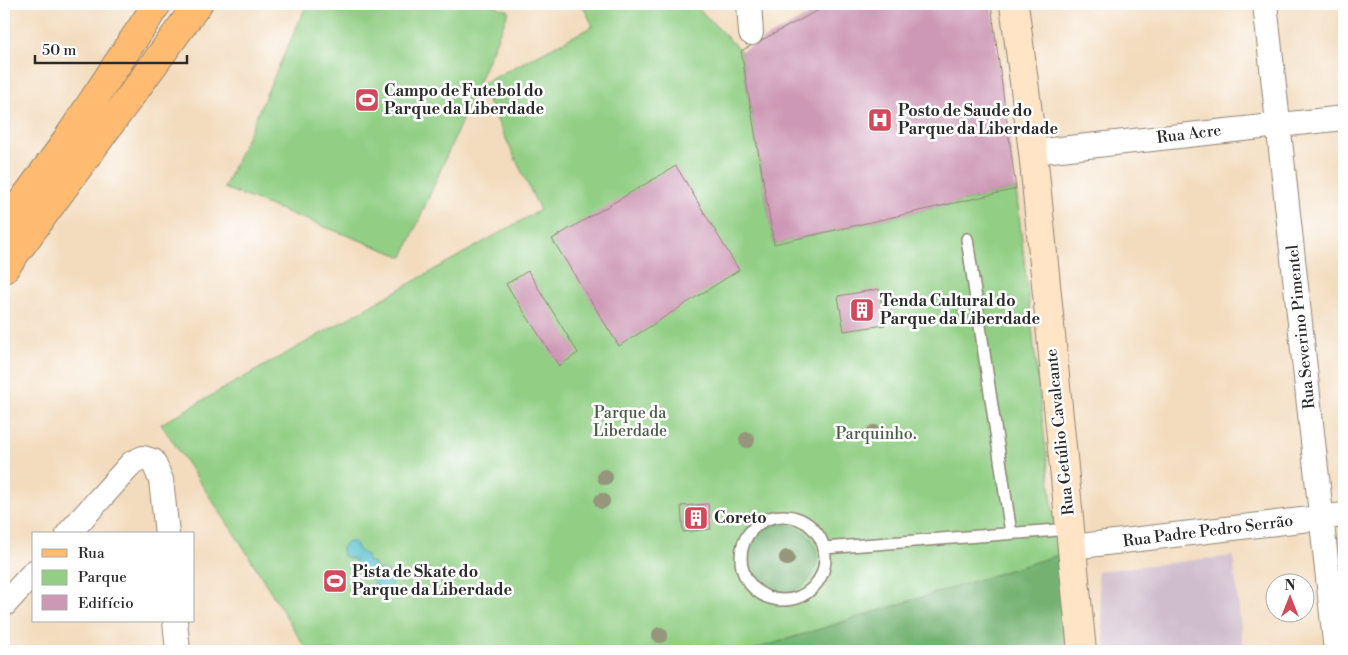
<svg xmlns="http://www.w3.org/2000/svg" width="1348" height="655" viewBox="0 0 1348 655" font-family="'Libre Bodoni',serif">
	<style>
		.industrial { fill: #d0bdcc }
		.green { fill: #92cf85; stroke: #5e7d58 }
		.forest { fill: #75b272; stroke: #506e4e }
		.water { fill: #53bece; stroke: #3f747c }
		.building { fill: #cd98b5 }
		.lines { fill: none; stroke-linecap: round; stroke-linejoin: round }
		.lane-casing { stroke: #8f8474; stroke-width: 14 }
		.street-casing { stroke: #8f8474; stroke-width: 26 }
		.secondary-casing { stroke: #8f8474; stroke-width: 30 }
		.primary-casing { stroke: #8f8474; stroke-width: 30 }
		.lane { stroke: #fff; stroke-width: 11 }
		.street { stroke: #fff; stroke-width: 24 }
		.secondary { stroke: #ffe4c6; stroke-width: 28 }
		.primary { stroke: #febb71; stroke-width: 28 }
		.tree { fill: #96967c }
		.labels { text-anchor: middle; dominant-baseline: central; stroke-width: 5; stroke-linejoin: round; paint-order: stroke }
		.poi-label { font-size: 16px; font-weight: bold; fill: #2b2b2b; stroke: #fff; text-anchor: start }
		.street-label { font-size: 16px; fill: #2b2b2b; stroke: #fff }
		.park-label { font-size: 16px; fill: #4a5c46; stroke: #fff }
	</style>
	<rect width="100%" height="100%" fill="#fff"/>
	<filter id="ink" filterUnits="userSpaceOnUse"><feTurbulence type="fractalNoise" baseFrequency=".02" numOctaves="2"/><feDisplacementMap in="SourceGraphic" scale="10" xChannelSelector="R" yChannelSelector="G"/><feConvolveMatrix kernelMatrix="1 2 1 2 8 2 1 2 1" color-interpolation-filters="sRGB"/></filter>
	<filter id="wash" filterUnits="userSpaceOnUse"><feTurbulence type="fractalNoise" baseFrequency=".0096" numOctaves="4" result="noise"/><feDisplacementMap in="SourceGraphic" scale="20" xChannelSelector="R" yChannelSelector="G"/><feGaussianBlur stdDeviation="1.12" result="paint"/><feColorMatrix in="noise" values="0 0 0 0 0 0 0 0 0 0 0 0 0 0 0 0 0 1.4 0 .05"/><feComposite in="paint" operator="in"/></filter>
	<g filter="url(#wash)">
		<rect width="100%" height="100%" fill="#f3dcbe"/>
		<path class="industrial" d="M1233,556l10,90 -22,3v2h-115l-9,-80z"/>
		<path class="green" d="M307,4h183l19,7 -106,246 -179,-69z
			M582,4h112l47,47 33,193 242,-55 53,462h-762l-63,-103 -83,-124 379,-214 -60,-125 113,-59z"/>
		<path class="forest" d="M749 558a34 34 0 1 1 68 0a34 34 0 1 1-68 0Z
			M1058,555l11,96h-320z"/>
		<path class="water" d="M346,542h8l4,8 9,5v7h6l2,6 15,6 2,9 -3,6 -6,1 -9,-3v-6l-20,-14 1,-7 -12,-4 -1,-8z"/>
		<g id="blocks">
			<path class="building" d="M830,4h161l25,185 -242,55 -33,-193z
				M676,166l63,104 -120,76 -67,-107z
				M528,271l50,82 -19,13 -53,-82z
				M879,289l6,36 -41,6 -6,-35z
				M708,504l3,25 -28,3 -2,-26z
				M1339,535h5v36h-1z"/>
		</g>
	</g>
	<g filter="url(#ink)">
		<use href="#blocks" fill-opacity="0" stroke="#8f8474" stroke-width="1"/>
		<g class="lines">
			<defs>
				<path id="lane" d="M967,239l44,294
					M741 558a42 42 0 1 1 84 0a42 42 0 1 1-84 0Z
					M824,548l246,-19"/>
				<path id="street" d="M749,4l2,29
					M1265,4l71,647
					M1033,152l311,-34
					M68,534l64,-71 11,-5 10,3 8,19 6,54
					M1072,547l272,-32
					M4,605l30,-33
					M175,621l3,30"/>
				<path id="secondary" d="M1014,4l19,148 49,499"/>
				<path id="primary" d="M4,226l56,-76 97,-146
					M4,269l194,-265"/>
			</defs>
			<use href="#lane" class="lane-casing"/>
			<use href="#street" class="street-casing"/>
			<use href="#secondary" class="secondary-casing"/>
			<use href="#primary" class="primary-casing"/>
			<use href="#lane" class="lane"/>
			<use href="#street" class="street"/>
			<use href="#secondary" class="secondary"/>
			<use href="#primary" class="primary"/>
		</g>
		<g class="tree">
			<circle cx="874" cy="433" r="8"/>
			<circle cx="747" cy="440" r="8"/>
			<circle cx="605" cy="477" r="8"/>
			<circle cx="602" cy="501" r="8"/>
			<circle cx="787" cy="558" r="8"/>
			<circle cx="660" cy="635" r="8"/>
		</g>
	</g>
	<defs>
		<symbol id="stadium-square" viewBox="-11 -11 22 22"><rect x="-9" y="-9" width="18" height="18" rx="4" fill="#d1495b" stroke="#fff"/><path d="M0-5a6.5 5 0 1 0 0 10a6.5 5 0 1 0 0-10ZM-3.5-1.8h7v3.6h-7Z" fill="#fff"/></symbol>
		<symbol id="hospital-square" viewBox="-11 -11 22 22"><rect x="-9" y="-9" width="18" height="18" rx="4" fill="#d1495b" stroke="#fff"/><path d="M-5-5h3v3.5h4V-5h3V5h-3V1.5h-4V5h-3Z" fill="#fff"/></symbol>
		<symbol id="building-square" viewBox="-11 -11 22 22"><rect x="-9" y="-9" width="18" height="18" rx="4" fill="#d1495b" stroke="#fff"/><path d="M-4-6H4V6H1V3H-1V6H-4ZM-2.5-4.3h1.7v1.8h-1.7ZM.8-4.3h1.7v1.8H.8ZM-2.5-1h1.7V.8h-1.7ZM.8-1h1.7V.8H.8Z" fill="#fff"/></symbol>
	</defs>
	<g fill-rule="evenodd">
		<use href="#stadium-square" x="353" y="86" width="28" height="28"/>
		<use href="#hospital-square" x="866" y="106" width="28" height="28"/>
		<use href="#building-square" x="848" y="296" width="28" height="28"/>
		<use href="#building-square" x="682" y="504" width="28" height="28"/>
		<use href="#stadium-square" x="321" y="567" width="28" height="28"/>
	</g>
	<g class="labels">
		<g class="poi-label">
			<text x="384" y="91">Campo de Futebol do<tspan x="384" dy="18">Parque da Liberdade</tspan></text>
			<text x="898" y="111">Posto de Saude do<tspan x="898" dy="18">Parque da Liberdade</tspan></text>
			<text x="880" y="301">Tenda Cultural do<tspan x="880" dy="18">Parque da Liberdade</tspan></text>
			<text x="714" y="518">Coreto</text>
			<text x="352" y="572">Pista de Skate do<tspan x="352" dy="18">Parque da Liberdade</tspan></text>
		</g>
		<g class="street-label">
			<text transform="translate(1189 134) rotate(-7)">Rua Acre</text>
			<text transform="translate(1301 327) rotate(-96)">Rua Severino Pimentel</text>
			<text transform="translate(1060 432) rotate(-96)">Rua Getúlio Cavalcante</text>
			<text transform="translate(1208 531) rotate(-7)">Rua Padre Pedro Serrão</text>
		</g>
		<g class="park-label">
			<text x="630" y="413">Parque da<tspan x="630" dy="18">Liberdade</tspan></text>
			<text x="876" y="434">Parquinho.</text>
		</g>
	</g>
	<rect width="1348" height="655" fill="none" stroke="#fff" stroke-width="20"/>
	<rect x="32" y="532" width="162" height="90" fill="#ffffff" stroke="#aaaaaa"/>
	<rect x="42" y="549" width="25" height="8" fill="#febb71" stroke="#aaaaaa"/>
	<text x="78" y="558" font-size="15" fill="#2b2b2b">Rua</text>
	<rect x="42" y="570" width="25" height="15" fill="#92cf85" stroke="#aaaaaa"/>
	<text x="78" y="582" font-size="15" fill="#2b2b2b">Parque</text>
	<rect x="42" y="595" width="25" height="15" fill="#cd98b5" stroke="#aaaaaa"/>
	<text x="78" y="608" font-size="15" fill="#2b2b2b">Edifício</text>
	<g transform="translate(1290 598)"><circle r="24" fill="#ffffff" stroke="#aaaaaa"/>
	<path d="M0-4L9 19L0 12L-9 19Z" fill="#d1495b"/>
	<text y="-8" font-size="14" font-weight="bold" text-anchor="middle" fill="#2b2b2b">N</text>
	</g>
	<path d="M35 55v8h152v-8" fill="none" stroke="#2b2b2b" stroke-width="2.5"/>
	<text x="42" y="55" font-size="15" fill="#2b2b2b" stroke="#ffffff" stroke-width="4" paint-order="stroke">50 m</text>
</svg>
